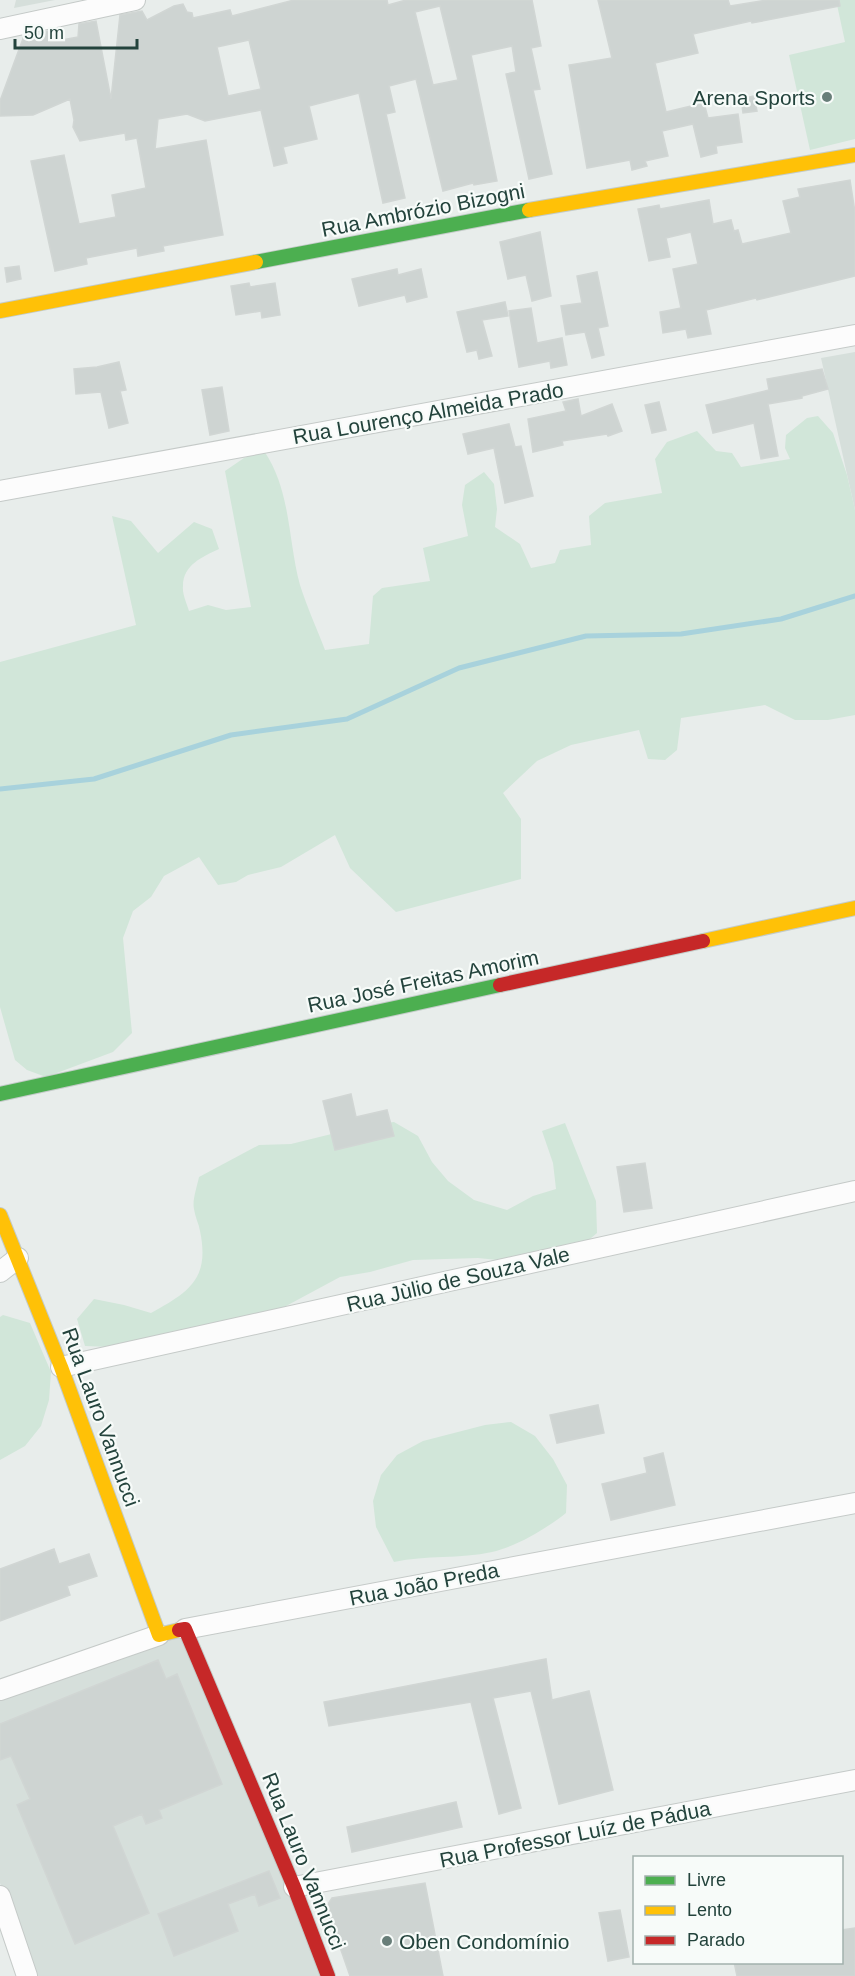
<svg xmlns="http://www.w3.org/2000/svg" width="855" height="1976" viewBox="0 0 855 1976" font-family="Helvetica,sans-serif">
	<style>
		.built { fill: #d6dfdb }
		.green { fill: #d1e6d9 }
		.lines { fill: none; stroke-linecap: round; stroke-linejoin: round }
		.stream { stroke: #a8d2dc; stroke-width: 5 }
		.building { fill: #ced4d2; stroke: #d1d6d4; stroke-width: 1.5; fill-rule: evenodd }
		.street-casing { stroke: #c5cac8; stroke-width: 22 }
		.fast-casing { stroke: #c3cbc8; stroke-width: 16 }
		.slow-casing { stroke: #c3cbc8; stroke-width: 16 }
		.jam-casing { stroke: #c3cbc8; stroke-width: 16 }
		.street { stroke: #fcfcfc; stroke-width: 20 }
		.fast { stroke: #4caf50; stroke-width: 14 }
		.slow { stroke: #ffc107; stroke-width: 14 }
		.jam { stroke: #c62828; stroke-width: 14 }
		.poi-dot { fill: #687e79; stroke: #f7fbf9; stroke-width: 2 }
		.labels { text-anchor: middle; dominant-baseline: central; stroke-width: 4.5; stroke-linejoin: round; paint-order: stroke }
		.poi-label { font-size: 21px; fill: #23433c; stroke: #f7fbf9; text-anchor: end }
		.street-label { font-size: 21px; fill: #23433c; stroke: #f7fbf9 }
	</style>
	<rect width="100%" height="100%" fill="#e8edeb"/>
	<path class="built" d="M16,0h39l-41,8z
		M855,352v158l-34,-152z
		M185,1629l142,347h-293l-34,-93v-192z"/>
	<path class="green" d="M836,0h19v139l-45,11 -21,-95 56,-13z
		M818,416l15,17 14,42 8,35v205l-27,5h-33l-30,-15 -84,13 -4,32 -12,10 -17,-1 -9,-29 -68,15 -34,16 -34,32 18,26v60l-125,33 -46,-44 -15,-33 -54,32 -33,8 -12,7 -18,3 -19,-28 -35,19 -13,21 -18,14 -10,27 9,95 -19,19 -67,25 -19,-7 -12,-10 -15,-53v-345l136,-37 -24,-109 19,5 27,32 36,-31 18,7 7,20c-17,8 -36,16 -36,37 -1,8 4,18 6,25l19,-6 18,5 25,-3 -26,-136 19,-13 20,-7c27,39 24,90 36,134 7,22 17,44 25,65l44,-6 4,-48 9,-8 48,-7 -7,-33 45,-12 -6,-31 3,-20 19,-13 10,12 3,25 -2,18 25,17 11,24 24,-5 5,-13 31,-5 -2,-29 16,-13 57,-10 -7,-34 12,-17 30,-11 19,20 16,2 9,14 49,-8 -5,-11 1,-13 21,-17z
		M394,1122l24,14 14,26 16,19 26,19 33,10 26,-14 23,-7 -3,-26 -11,-32 23,-8 31,78 1,32 -19,16 -30,16 -70,-7 -65,2 -43,12 -30,5 -102,55 -101,16 -52,-2 -8,-27 17,-20 30,6 27,8c38,-21 59,-34 49,-82 -1,-7 -5,-14 -6,-22 -2,-9 3,-22 5,-32l60,-32 32,-1 77,-19z
		M3,1315l27,8 21,49 -2,28 -8,26 -16,20 -25,14v-143z
		M511,1422l24,14 18,23 14,26 -1,28c-19,15 -50,34 -74,39 -32,7 -66,3 -98,10l-18,-35 -3,-26 8,-26 16,-20 26,-14 62,-16z"/>
	<g class="lines">
		<path class="stream" d="M0,789l94,-10 137,-44 116,-16 112,-51 127,-32 95,-2 100,-15 74,-23"/>
	</g>
	<path class="building" d="M294,0h93l1,5 18,-5h126l9,46 -10,2 9,41 -7,1 19,84 -23,5 -23,-105 10,-2 -4,-26 -41,9 26,126 -23,4 -1,-2 -30,8 -27,-112 -27,7 6,26 -9,2 19,84 -22,5 -24,-110 -50,13 8,33 -34,8 4,16 -13,3 -13,-56 -56,11 -18,-7 -29,5 -3,30 51,-9 17,95 -60,11 1,5 -26,5 -1,-8 -51,10 1,6 -32,7 -24,-110 33,-6 15,69 37,-7 -4,-22 34,-7 -9,-50 -11,2 -1,-7 -45,8 -7,-14 1,-7 -4,-21 -37,16 -33,1v-15l24,-65 25,-5 2,11 27,-5 1,-13 17,-3 15,78 9,-84 22,-4 5,9 27,-14 9,-2 4,8 5,1 1,5 37,-8 2,6zM440,6l18,74 -25,5 -18,-73zM249,40l12,49 -33,7 -11,-49z
		M598,0h130l2,6 37,-6h72l1,6 -88,17 -1,-2 -58,13 5,19 -43,10 11,49 38,-9 4,15 30,-4 4,28 -26,4 1,7 -16,4 -8,-33 -31,7 6,25 -23,5 2,5 -15,4 -2,-10 -43,8 -18,-103 43,-7z
		M754,96l3,15 -14,2 -2,-14z
		M850,180l5,32v64l-98,24 -1,-2 -50,12 5,24 -23,4 -2,-9 -23,4 -3,-21 21,-4 -8,-39 25,-5 -7,-32 -25,6 4,19 -21,4 -11,-52 21,-4 1,4 49,-9 4,24 18,-4 3,11 4,-1 4,14 49,-11 -8,-32 17,-4 -2,-8z
		M540,232l11,64 -19,5 -6,-26 -18,4 -8,-37z
		M19,266l2,13 -14,3 -2,-14z
		M397,269l1,6 23,-6 6,28 -20,5 -2,-7 -46,11 -7,-27z
		M597,272l11,54 -10,2 6,27 -12,3 -7,-26 -19,3 -5,-29 21,-3 -5,-27z
		M249,283l1,4 25,-4 5,32 -18,3 -1,-7 -25,4 -5,-29z
		M505,302l3,14 -26,4 10,36 -13,3 -2,-9 -10,2 -10,-40z
		M531,308l6,35 25,-5 5,27 -16,3 -1,-7 -31,6 -10,-56z
		M119,362l7,28 -6,1 8,32 -19,5 -8,-36 -25,2 -2,-25 23,-2z
		M822,369l6,20 -26,7v2l-34,6 10,52 -17,3 -7,-36 -41,10 -7,-28 63,-15 -2,-11z
		M222,387l7,44 -19,4 -8,-45z
		M578,399l3,17 31,-12 10,27 -14,5 -1,-2 -45,7 1,4 -30,7 -5,-33 38,-8 -3,-9z
		M659,402l7,28 -14,3 -7,-28z
		M509,424l6,23 6,-1 12,50 -28,7 -11,-55 -26,6 -5,-20z
		M351,1094l5,23 31,-7 7,26 -59,14 -12,-49z
		M645,1163l7,45 -28,4 -7,-45z
		M598,1405l6,28 -47,10 -7,-28z
		M663,1453l12,52 -64,15 -9,-36 45,-11 -3,-15z
		M54,1549l5,15 30,-10 8,22 -30,10 3,9 -70,26v-52z
		M546,1659l6,41 37,-9 24,99 -54,14 -28,-113 -38,7 28,110 -22,6 -28,-112 -142,24 -5,-24z
		M158,1660l8,19 11,-5 45,110 -63,26 3,8 -16,6 -4,-10 -29,12 36,87 -74,31 -58,-139 13,-6 -19,-43 -11,4v-36z
		M456,1802l6,25 -110,25 -5,-25z
		M269,1871l11,27 -21,8 -4,-12 -27,10 10,27 -64,25 -16,-42z
		M425,1883l18,93h-93l-24,-69 6,-9z
		M620,1910l9,47 -21,4 -9,-48z
		M855,1928v48h-118l-3,-14h108v-32z"/>
	<g class="lines">
		<defs>
			<path id="street" d="M0,29l135,-29
				M0,491l855,-156
				M0,1272l18,-14
				M61,1367l794,-176
				M185,1629l670,-126
				M0,1690l159,-55
				M294,1887l561,-107
				M0,1896l27,80"/>
			<path id="fast" d="M256,262l273,-52
				M0,1094l500,-109"/>
			<path id="slow" d="M529,210l326,-55
				M0,311l256,-49
				M703,941l152,-33
				M0,1215l61,152 98,268 20,-5"/>
			<path id="jam" d="M500,985l203,-44
				M179,1630l6,-1 109,258 34,89"/>
		</defs>
		<use href="#street" class="street-casing"/>
		<use href="#fast" class="fast-casing"/>
		<use href="#slow" class="slow-casing"/>
		<use href="#jam" class="jam-casing"/>
		<use href="#street" class="street"/>
		<use href="#fast" class="fast"/>
		<use href="#slow" class="slow"/>
		<use href="#jam" class="jam"/>
	</g>
	<g class="poi-dot">
		<circle cx="827" cy="97" r="6"/>
		<circle cx="387" cy="1941" r="6"/>
	</g>
	<g class="labels">
		<g class="poi-label">
			<text x="815" y="97">Arena Sports</text>
			<text x="399" y="1941" text-anchor="start">Oben Condomínio</text>
		</g>
		<g class="street-label">
			<text transform="translate(423 210) rotate(-11)">Rua Ambrózio Bizogni</text>
			<text transform="translate(428 413) rotate(-10)">Rua Lourenço Almeida Prado</text>
			<text transform="translate(423 981) rotate(-12)">Rua José Freitas Amorim</text>
			<text transform="translate(458 1279) rotate(-13)">Rua Jùlio de Souza Vale</text>
			<text transform="translate(101 1417) rotate(70)">Rua Lauro Vannucci</text>
			<text transform="translate(424 1584) rotate(-11)">Rua João Preda</text>
			<text transform="translate(575 1834) rotate(-11)">Rua Professor Luíz de Pádua</text>
			<text transform="translate(304 1861) rotate(68)">Rua Lauro Vannucci</text>
		</g>
	</g>
	<rect x="633" y="1856" width="210" height="108" fill="#f7fbf9" stroke="#a2b1ad" stroke-width="1.5"/>
	<rect x="645" y="1876" width="30" height="9" fill="#4caf50" stroke="#a2b1ad" stroke-width="1.5"/>
	<text x="687" y="1886" font-size="18" fill="#23433c">Livre</text>
	<rect x="645" y="1906" width="30" height="9" fill="#ffc107" stroke="#a2b1ad" stroke-width="1.5"/>
	<text x="687" y="1916" font-size="18" fill="#23433c">Lento</text>
	<rect x="645" y="1936" width="30" height="9" fill="#c62828" stroke="#a2b1ad" stroke-width="1.5"/>
	<text x="687" y="1946" font-size="18" fill="#23433c">Parado</text>
	<path d="M15 39v9h122v-9" fill="none" stroke="#23433c" stroke-width="3"/>
	<text x="24" y="39" font-size="18" fill="#23433c" stroke="#f7fbf9" stroke-width="4.5" paint-order="stroke">50 m</text>
</svg>
